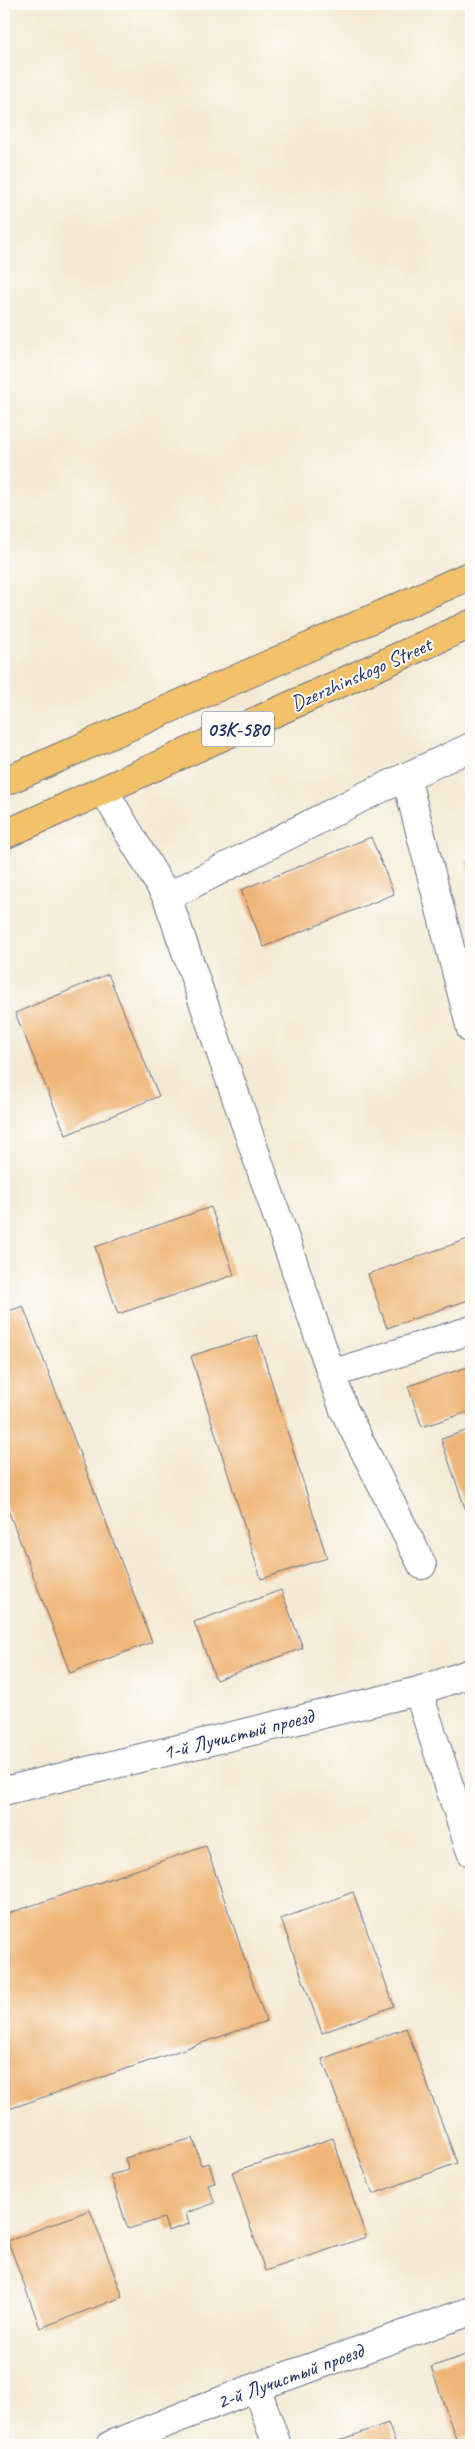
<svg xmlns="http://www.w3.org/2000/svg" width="475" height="2449" viewBox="0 0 475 2449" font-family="Caveat,sans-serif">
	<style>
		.building { fill: #efb577 }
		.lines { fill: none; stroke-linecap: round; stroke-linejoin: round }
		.minor-casing { stroke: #677087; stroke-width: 30 }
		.major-casing { stroke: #677087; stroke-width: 30 }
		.minor { stroke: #fff; stroke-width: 28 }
		.major { stroke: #f2c26a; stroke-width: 28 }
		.labels { text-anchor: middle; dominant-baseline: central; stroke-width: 4; stroke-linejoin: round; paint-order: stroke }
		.shield { fill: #fdfcf7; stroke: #5f6c8c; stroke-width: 1 }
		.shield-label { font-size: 20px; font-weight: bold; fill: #1b2f5e }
		.street-label { font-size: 21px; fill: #1b2f5e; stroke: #fdfcf7 }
	</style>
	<rect width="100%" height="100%" fill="#fdfcf7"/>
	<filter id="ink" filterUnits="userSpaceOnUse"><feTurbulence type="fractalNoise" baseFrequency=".02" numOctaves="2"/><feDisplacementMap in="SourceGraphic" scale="10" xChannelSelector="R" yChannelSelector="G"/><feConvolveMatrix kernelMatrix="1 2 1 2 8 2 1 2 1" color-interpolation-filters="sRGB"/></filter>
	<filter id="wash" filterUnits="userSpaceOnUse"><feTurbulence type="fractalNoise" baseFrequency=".0096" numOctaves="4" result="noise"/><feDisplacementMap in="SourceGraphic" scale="20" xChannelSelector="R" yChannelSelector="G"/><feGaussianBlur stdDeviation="1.12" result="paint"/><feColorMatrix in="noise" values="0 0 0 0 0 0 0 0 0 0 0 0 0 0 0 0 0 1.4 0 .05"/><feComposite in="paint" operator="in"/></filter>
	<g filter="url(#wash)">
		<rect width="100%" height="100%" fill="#f4ead4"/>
		<g id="blocks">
			<path class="building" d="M371,837l23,57 -130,53 -23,-57z
				M471,860v18l-5,-16z
				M108,974l51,122 -93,39 -51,-122z
				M211,1207l23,68 -116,39 -23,-67z
				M471,1238v61l-84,29 -19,-54z
				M23,1306l129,336 -82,31 -66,-174v-186z
				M257,1335l70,223 -66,21 -70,-223z
				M471,1366v45l-49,16 -14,-41z
				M471,1429v96l-30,-86z
				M281,1590l22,58 -87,32 -22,-58z
				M206,1846l60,175 -257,88 -5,-16v-178z
				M353,1892l41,114 -72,27 -41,-114z
				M406,2028l51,135 -84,31 -51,-135z
				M193,2138l8,27 8,-2 6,20 -7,2 7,18 -29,10 3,11 -21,7 -4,-13 -36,11 -18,-54 19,-5 -4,-12z
				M333,2138l33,99 -101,34 -33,-99z
				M90,2210l33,87 -83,31 -32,-87z
				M471,2353v81l-15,5 -25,-72z
				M388,2423l8,22h-69z"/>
		</g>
	</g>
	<g filter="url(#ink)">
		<use href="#blocks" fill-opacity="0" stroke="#677087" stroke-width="1"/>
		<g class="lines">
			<defs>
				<path id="minor" d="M406,777l65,252
					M106,789l4,12 57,96
					M331,1374l140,-44
					M422,1565l-78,-155 -177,-513 200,-102 104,-48
					M418,1691l53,161
					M4,1791l414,-100 53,-18
					M256,2387l21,58
					M111,2445l145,-58 215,-76"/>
				<path id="major" d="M4,782l467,-207
					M4,835l467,-211"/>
			</defs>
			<use href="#minor" class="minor-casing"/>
			<use href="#major" class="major-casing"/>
			<use href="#minor" class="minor"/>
			<use href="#major" class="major"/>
		</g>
	</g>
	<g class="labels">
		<rect class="shield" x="202" y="711.5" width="72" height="35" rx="4"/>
		<g class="shield-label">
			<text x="238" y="729">03К-580</text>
		</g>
		<g class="street-label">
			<text transform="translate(361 674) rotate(-24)">Dzerzhinskogo Street</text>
			<text transform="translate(238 1734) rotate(-14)">1-й Лучистый проезд</text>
			<text transform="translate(290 2376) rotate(-20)">2-й Лучистый проезд</text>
		</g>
	</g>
	<rect width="475" height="2449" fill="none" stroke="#fdfcf7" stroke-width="20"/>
</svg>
